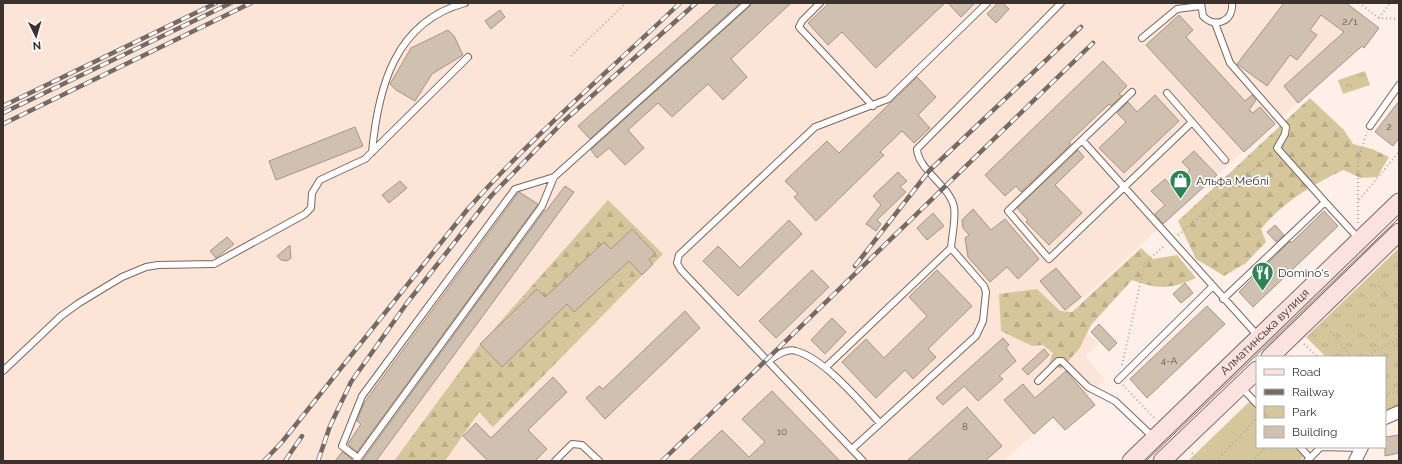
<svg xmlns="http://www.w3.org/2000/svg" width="1402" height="464" viewBox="0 0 1402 464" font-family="Raleway,sans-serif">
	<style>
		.built { fill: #fce4d7 }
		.grass { fill: #d5c79b }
		.forest { fill: url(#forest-firs) }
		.park { fill: url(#park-tufts) }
		.building { fill: #d0c0af; stroke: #a49584 }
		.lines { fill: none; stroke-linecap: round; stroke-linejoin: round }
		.lane-casing { stroke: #7b675d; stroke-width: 8 }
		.street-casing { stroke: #7b675d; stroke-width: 14 }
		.secondary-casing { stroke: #7b675d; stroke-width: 19 }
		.path { stroke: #b3a7a0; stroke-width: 2; stroke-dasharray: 1 3; stroke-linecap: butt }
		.lane { stroke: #fff; stroke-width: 6 }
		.street { stroke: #fff; stroke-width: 12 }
		.secondary { stroke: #fce2de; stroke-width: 17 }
		.tram { stroke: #756a64; stroke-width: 1 }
		.rail-casing { stroke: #756a64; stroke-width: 4.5 }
		.rail { stroke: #fff; stroke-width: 3; stroke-dasharray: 9; stroke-linecap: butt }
		.labels { text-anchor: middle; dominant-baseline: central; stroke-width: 3.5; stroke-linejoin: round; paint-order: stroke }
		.number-label { font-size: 10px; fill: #60564e }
		.poi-label { font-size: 12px; fill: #3b322d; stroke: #fff; text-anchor: start }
		.street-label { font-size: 12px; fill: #3b322d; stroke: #fff }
	</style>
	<defs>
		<pattern id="forest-firs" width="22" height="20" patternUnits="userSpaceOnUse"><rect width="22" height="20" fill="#d5c79b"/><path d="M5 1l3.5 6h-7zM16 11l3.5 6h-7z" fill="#b8ab86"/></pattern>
		<pattern id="park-tufts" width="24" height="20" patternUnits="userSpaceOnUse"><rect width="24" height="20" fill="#d5c79b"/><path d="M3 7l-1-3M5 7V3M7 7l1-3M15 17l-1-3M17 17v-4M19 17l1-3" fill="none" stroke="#b8ab86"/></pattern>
	</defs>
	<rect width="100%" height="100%" fill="#feefe8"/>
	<path class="built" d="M3,3h1346l30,25 -15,20 -6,2 -141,125 -149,137 30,32 -13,12 20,23 -18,17 8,9 -30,25 -12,-12 -50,43h-1000z"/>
	<path class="grass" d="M1250,401l7,7v39h38l10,9 -6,5h-111z"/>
	<path class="forest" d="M1310,98l34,32 9,14 19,5 17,8 -12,20 -16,1 -18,-8c-31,15 -60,32 -82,59l5,13 -20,21 -22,13 -28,-17 -18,-38z
		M608,200l55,54 -170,173 -14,-15 -34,49h-51l84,-114z
		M1141,248l12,11 24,-4 19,23c-26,11 -36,12 -64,2l-41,45 -12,24 -18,20 -12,-5 4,-11 -10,-8 -11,1 -31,-15 -2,-37 38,-5 23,22 12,1z"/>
	<path class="park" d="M1365,71l5,14 -27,9 -5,-14z
		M1399,248v159l-14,5v-55h-59l-20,-20z"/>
	<path class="building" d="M718,3h22l-150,136 -12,-13z
		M751,3h40l-60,56 16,18 -24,23 -15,-16 -36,33 -14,-14 -30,27 16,18 -19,17 -16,-17 -12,10 -6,-8 4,-4 155,-140z
		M829,3h116l-69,65 -34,-36 -14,13 -20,-22z
		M948,3h27l-14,14z
		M998,3h5l6,6 -13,14 -9,-9z
		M1284,3h62l33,25 -15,20 -2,-2 -64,57 -14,-17 60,-54 -23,-17 -11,15 7,5 -20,25 -7,-5 -23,31 -30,-22z
		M500,10l5,7 -14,12 -6,-8z
		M1179,15l14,15 -7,7 59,64 7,-6 4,5 -7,10 4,3 7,-6 15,17 -31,28 -98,-107z
		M448,30l6,6 9,19 -31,19 -17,27 -19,-11 -6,-6 21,-36z
		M1103,61l24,25 -8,8 3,2 -11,10 -2,-2 -40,38 2,2 -50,48 -5,-6 -11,10 -20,-21z
		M917,77l19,20 -18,18 12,13 -16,15 -12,-12 -22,21 4,3 -68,66 -22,-24 4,-3 -13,-13 42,-40 12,12z
		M1155,95l24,26 -55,52 -25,-25 27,-26 -9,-9 11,-11 9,10z
		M1399,101v37l-6,8 -18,-14z
		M355,127l8,19 -87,34 -7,-19z
		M1078,150l6,7 -29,28 27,28 -33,32 -23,-23 2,-2 -11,-12z
		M1194,151l23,24 -54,49 -8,-10 10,-9 -14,-14 14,-12 7,8 18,-17 -8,-8z
		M898,172l9,9 -7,6 6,5 -29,28 4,4 -5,7 -10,-7 15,-19 -8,-9z
		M400,181l7,7 -18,15 -7,-8z
		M565,186l9,6 -198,269h-14l183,-251 1,1z
		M519,192l19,12 -181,248 -9,-8 13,-20 -4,-3 7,-18z
		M973,209l18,21 14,-11 34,40 -21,20 -11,-12 -17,15 -22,-25 -3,-19 4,-3 -6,-7 -1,-8z
		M1324,211l14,15 -85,81 -14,-15 51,-51 1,2z
		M933,213l11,13 -17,14 -10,-12z
		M789,220l13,14 -64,62 -35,-35 15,-15 22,22z
		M1275,225l9,10 -8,7 -9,-10z
		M632,229l23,24 -6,7 4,4 -11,11 -13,-14 -55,51 -7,-8 -65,63 -22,-23 57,-55 8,8 59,-55 7,7z
		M227,237l7,7 -18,14 -6,-7z
		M290,245l1,13 -4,3 -6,-1 -4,-4z
		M1056,268l25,29 -16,13 -25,-29z
		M812,270l17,17 -53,51 -17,-17z
		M937,270l35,36 -44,43 8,8 -23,22 -8,-9 -29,28 -34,-36 24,-23 18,19 43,-42 -18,-19z
		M1185,283l8,10 -12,10 -8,-9z
		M1207,306l18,18 -78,74 -17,-19z
		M685,311l15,17 -95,91 -19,-21 13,-12 4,3z
		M832,318l14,14 -21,22 -14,-14z
		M1099,324l18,19 -8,8 -18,-19z
		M1003,338l6,7 -3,3 10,13 -17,15 4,3 -25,22 -14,-15 -21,19 -7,-7z
		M1044,349l5,6 -21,20 -6,-6z
		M1066,371l29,34 -30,25 -12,-13 -19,17 -30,-34 19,-16 12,14z
		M553,377l14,15 -39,38 19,19 -12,12h-47l-25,-25 13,-13 15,15z
		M772,391l68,70h-151l33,-31 27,27 16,-15 -23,-23z
		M967,407l35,39 -17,15h-78z
		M1399,435v18l-14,3v-19z
		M342,452l10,7v2h-17z"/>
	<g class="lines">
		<defs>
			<path id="lane" d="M820,3l-18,18 -3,6 74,79
				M1201,3l2,13c12,13 31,5 29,-13
				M1215,23l15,40 56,64 -1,7 -8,14 48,54
				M1142,38l35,-29 23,-3
				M1132,92l-124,119 41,48 143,-137
				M1167,93l58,67
				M1370,126l29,-41
				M1082,140l176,196
				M372,152c6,-63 22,-130 93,-149
				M1223,299l102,-97 34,37
				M768,361c8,-5 18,-13 28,-10 29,8 63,50 84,72
				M826,367l125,-119
				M3,371l58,-55 18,-13 43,-26 24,-10 12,-2 56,-1 91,-50 6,-6 1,-15 8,-13 45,-21 103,-102
				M1118,380l94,-93
				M1038,381l20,-20h4l26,26 27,14 38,36
				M1241,387l16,17
				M1300,447l10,11
				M852,449l124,-113 7,-15 3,-29 -2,-6 -33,-38c1,-13 5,-29 3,-41 -4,-21 -36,-37 -37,-58l144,-146
				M358,458l-16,-12 20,-50 153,-207 39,-12
				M356,461l186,-255 12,-29 193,-174
				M555,461l17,-17 10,1 17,16
				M863,461l-182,-191 -4,-7 2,-8 136,-128 73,-28 99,-96
				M1307,461l14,-14 40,1"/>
			<path id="street" d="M1385,418l14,-6
				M1355,461l7,-14"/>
			<g id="secondary">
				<path d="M1270,357l129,-125"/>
				<path id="s1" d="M1131,461l268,-259"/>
				<path d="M1162,461l95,-91"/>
			</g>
		</defs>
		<use href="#lane" class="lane-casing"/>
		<use href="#street" class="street-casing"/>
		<use href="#secondary" class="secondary-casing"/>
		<path class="path" d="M1359,3l20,15 20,1
			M1379,18l11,-15
			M571,56l55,-53
			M1359,200l40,-48
			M1358,223v-62l9,-29
			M1178,235l93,-81
			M1379,286l20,24
			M1399,318l-4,11 4,13
			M1331,332l21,25
			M1304,344l14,13
			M1364,357l35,-18
			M1122,365l23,-102 20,-18
			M1123,385l33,35
			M1385,392l1,1 13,-1
			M1192,453l8,8
			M1216,461l41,-43
			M1252,461l14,-14"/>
		<use href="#lane" class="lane"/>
		<use href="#street" class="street"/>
		<use href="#secondary" class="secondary"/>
		<path class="tram" d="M1146,461l253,-243"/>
		<defs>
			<path id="rail" d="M3,106l213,-103
				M3,113l228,-110
				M3,124l248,-121
				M855,266l74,-95 152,-144
				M264,461l18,-19 185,-232c66,-75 141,-138 213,-207
				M285,461l17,-25
				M318,461l12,-35 21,-44 56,-79 84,-107 73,-75 132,-118
				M662,461l431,-418"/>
		</defs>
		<use href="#rail" class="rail-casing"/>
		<use href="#rail" class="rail"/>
	</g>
	<defs>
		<symbol id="shop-pin" viewBox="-11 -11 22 30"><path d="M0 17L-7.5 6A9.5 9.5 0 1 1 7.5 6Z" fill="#2d8356" stroke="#fff"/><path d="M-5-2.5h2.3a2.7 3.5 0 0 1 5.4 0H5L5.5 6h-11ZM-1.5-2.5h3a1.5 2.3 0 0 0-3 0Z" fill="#fff"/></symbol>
		<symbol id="restaurant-pin" viewBox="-11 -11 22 30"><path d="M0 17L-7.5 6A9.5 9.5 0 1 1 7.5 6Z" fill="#2d8356" stroke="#fff"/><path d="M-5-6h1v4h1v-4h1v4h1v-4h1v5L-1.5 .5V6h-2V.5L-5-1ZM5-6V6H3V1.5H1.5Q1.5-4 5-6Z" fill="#fff"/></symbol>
	</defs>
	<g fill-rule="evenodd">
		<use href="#shop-pin" x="1168" y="168" width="25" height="34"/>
		<use href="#restaurant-pin" x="1250" y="260" width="25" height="34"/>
	</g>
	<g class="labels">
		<g class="number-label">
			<text x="1350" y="21">2/1</text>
			<text x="1389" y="126">2</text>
			<text x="1169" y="360">4-А</text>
			<text x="965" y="426">8</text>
			<text x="782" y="431">10</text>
		</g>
		<g class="poi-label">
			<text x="1196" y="181">Альфа Меблі</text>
			<text x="1278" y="273">Domino's</text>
		</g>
		<g class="street-label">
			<text stroke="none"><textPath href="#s1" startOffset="186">Алматинська вулиця</textPath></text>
		</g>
	</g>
	<rect width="1402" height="464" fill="none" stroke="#3b322d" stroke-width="8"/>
	<rect x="1256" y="356" width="130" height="92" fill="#ffffff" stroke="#b1adab"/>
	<rect x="1264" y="369" width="20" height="6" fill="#fce2de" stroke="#b1adab"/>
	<text x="1292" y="376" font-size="12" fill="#3b322d">Road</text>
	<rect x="1264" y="389" width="20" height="6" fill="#756a64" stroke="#b1adab"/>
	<text x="1292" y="396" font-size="12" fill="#3b322d">Railway</text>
	<rect x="1264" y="406" width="20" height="12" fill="url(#park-tufts)" stroke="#b1adab"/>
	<text x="1292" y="416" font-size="12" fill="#3b322d">Park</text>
	<rect x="1264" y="426" width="20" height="12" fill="#d0c0af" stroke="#b1adab"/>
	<text x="1292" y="436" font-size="12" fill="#3b322d">Building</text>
	<g transform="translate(36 36) rotate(175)" stroke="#ffffff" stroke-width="3" paint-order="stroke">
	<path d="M0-3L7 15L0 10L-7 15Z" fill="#3b322d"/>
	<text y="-6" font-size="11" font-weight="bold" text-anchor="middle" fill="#3b322d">N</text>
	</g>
</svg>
